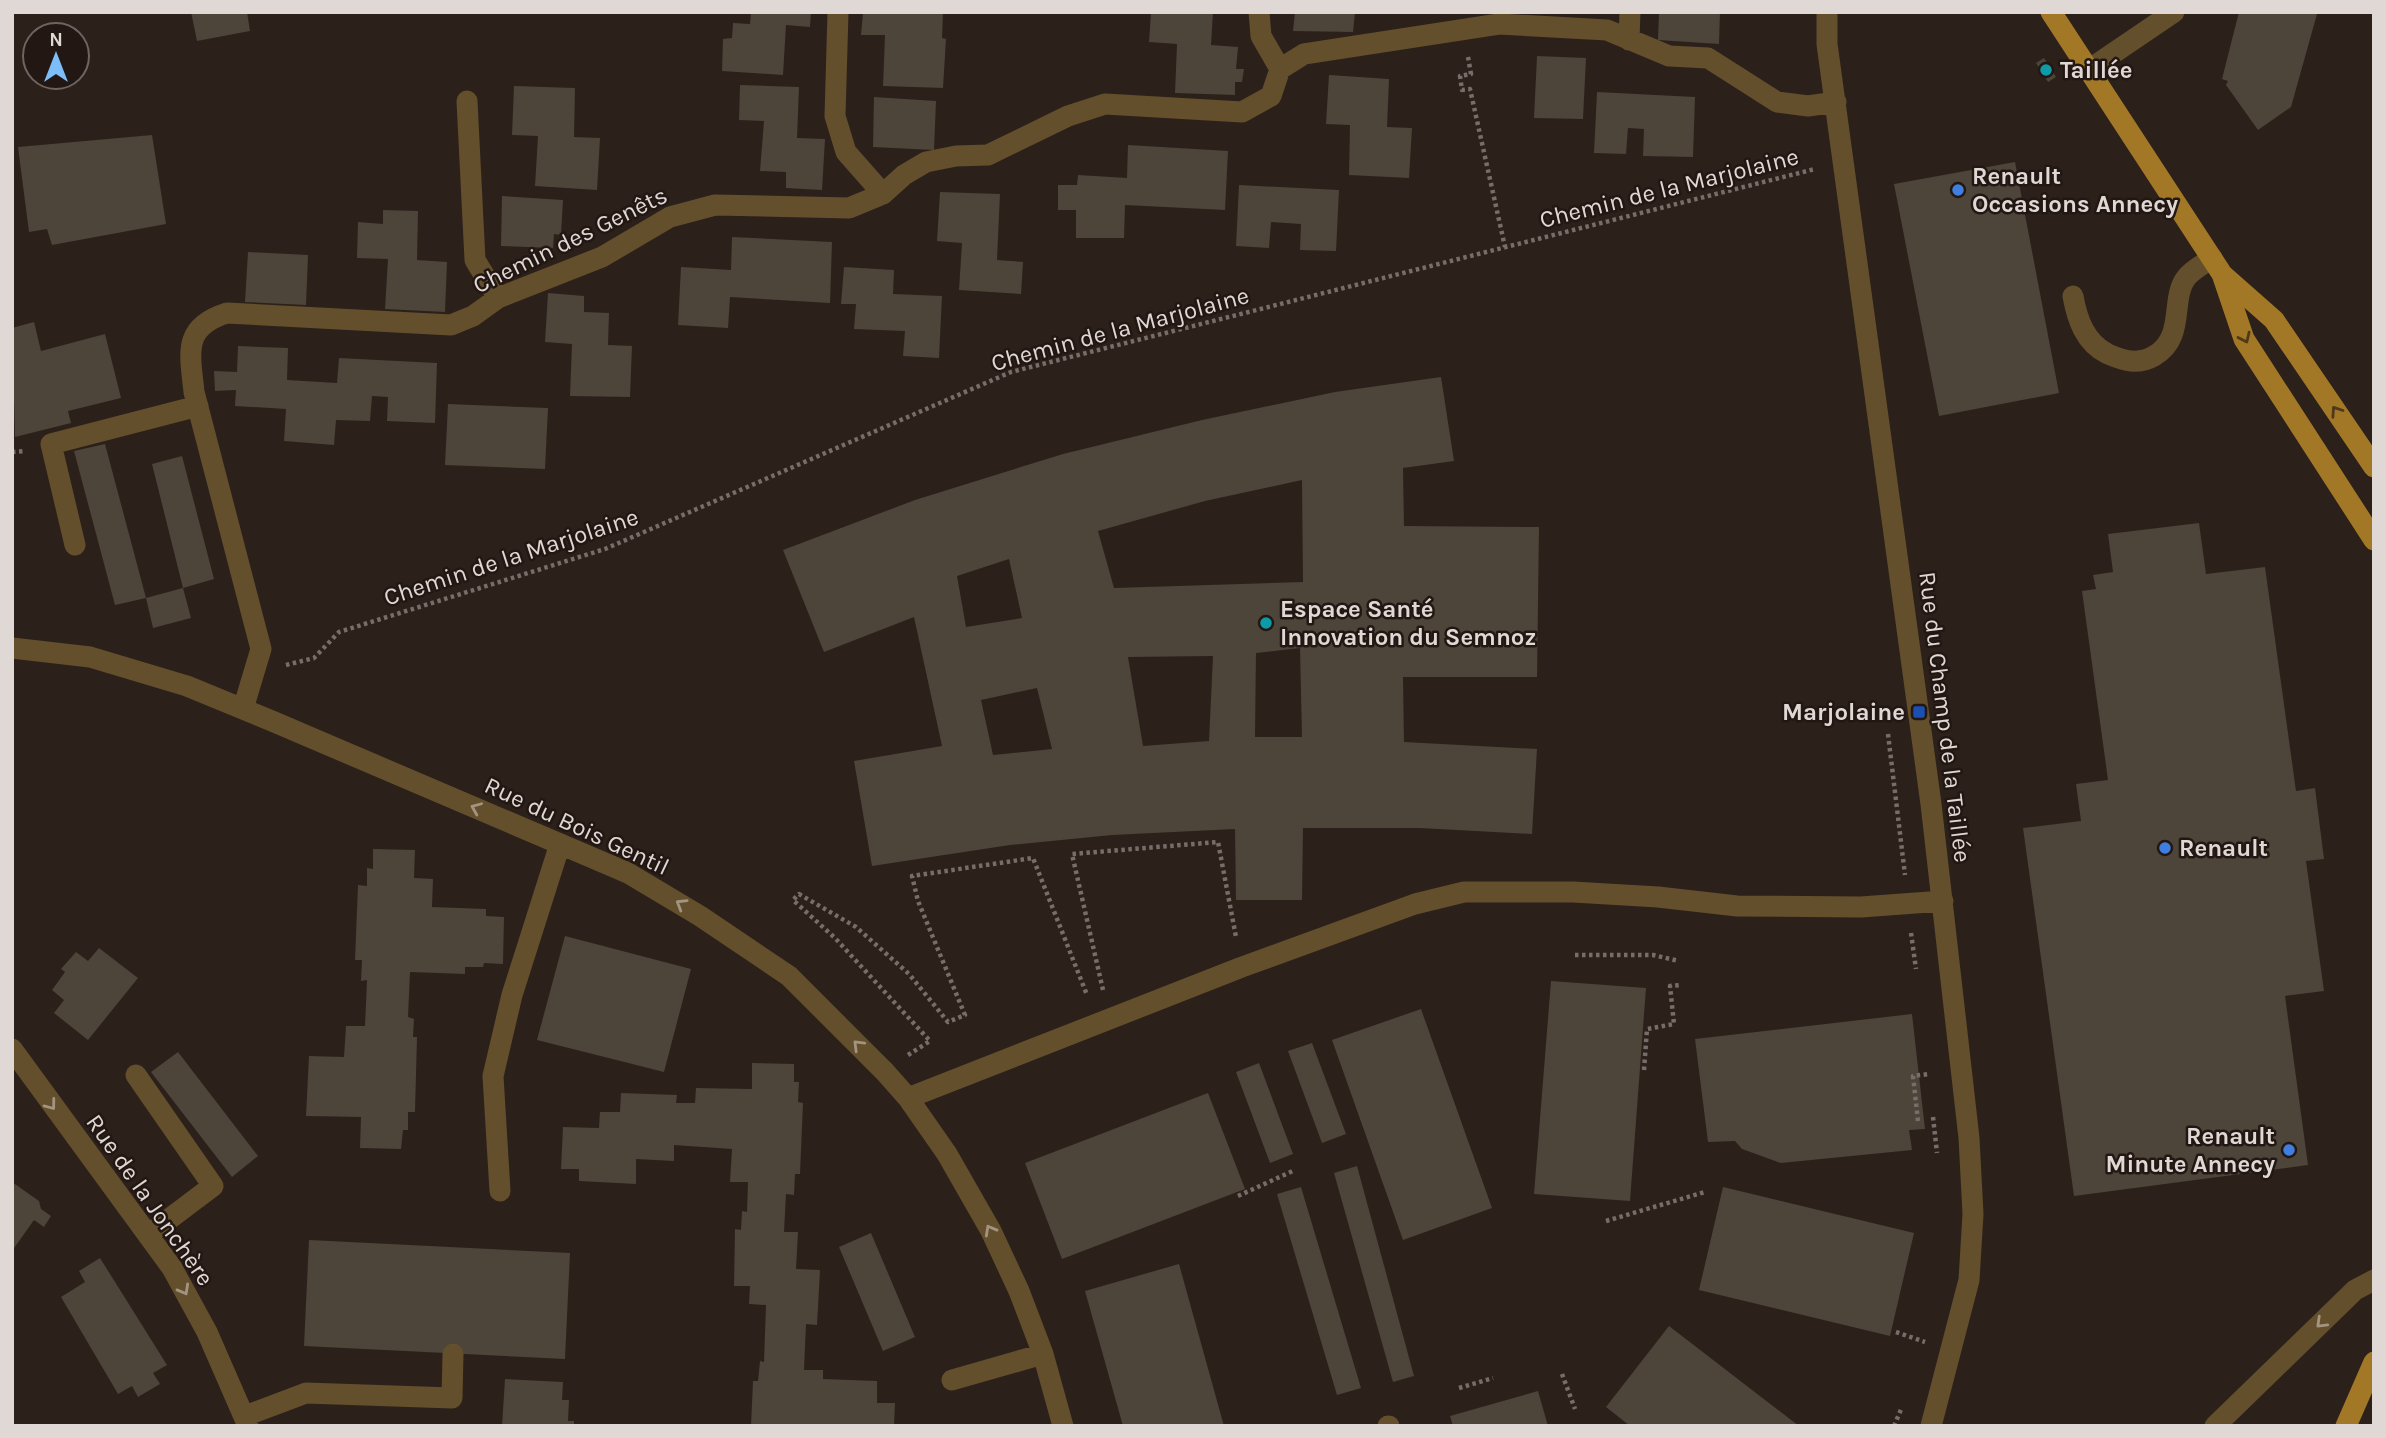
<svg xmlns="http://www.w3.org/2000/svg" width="2386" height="1438" viewBox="0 0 2386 1438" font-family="Karla,sans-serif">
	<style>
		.building { fill: #4d443a; fill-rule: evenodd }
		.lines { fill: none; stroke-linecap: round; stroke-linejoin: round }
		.path { stroke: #776d69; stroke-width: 4.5; stroke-dasharray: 3.5 3.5; stroke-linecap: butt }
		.minor { stroke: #634f2b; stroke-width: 21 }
		.major { stroke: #a27826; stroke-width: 21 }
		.oneway { stroke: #4f3919 }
		.oneway2 { stroke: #a29480 }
		.culture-dot { fill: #0f9aa8; stroke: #221712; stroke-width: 2.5 }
		.shop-dot { fill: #3f7fe0; stroke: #221712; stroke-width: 2.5 }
		.transit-dot { fill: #1a4fb4; stroke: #221712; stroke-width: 2.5 }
		.labels { text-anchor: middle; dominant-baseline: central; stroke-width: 5; stroke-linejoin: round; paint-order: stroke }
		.poi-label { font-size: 24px; font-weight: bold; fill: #e0d8d5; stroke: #221712; text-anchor: start }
		.street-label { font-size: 24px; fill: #e0d8d5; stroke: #221712 }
	</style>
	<rect width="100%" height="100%" fill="#2c201b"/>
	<path class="building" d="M191,12h56l3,19 -53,10z
		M751,12h60l-1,15 -24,-2 -3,50 -61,-4 1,-32 9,-1 1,-15 17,1z
		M863,12h80l-1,26 4,1 -3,49 -60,-2 2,-51h-24z
		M1151,12h62l-2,33 27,2 -2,22h8l-2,13h-7v13l-60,-2 2,-49 -28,-2z
		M1295,12h60l-2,20 -60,-1z
		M1659,12h61l-1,32 -61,-4z
		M2239,12l78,2 -26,93 -33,23 -32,-45 2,-4 -6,-2z
		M1537,56l49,2 -3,61 -49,-1z
		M2044,58l12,19 -8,5 -12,-19z
		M1329,75l60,4 -2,48 25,1 -3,50 -60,-3 1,-50 -24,-1z
		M740,85l59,2 -2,51 28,1 -3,51 -36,-2v-16l-26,-1 4,-50 -25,-1z
		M514,86l61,2 -1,49 26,1 -3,52 -62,-4 3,-50 -26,-1z
		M1597,92l98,5 -2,60 -50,-1 1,-27 -16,-1 -2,26 -32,-1z
		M874,97l62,4 -2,49 -61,-3z
		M152,135l14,89 -114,21 -5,-16 -18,3 -11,-85z
		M1128,145l100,6 -3,59 -100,-5 -1,33h-48v-28h-18v-25h19l1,-10 49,3z
		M2015,162l44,231 -120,23 -45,-232z
		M1239,185l100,5 -3,61 -36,-1 1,-26 -30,-2 -2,26 -33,-2z
		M940,192l60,2 -3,66 26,2 -2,32 -62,-4 3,-47 -25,-2z
		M502,196l61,4 -2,35 -7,-1 -1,14 -52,-2z
		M383,210l35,1 -1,49 30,2 -2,50 -60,-3 3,-50 -31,-1 1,-36 25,2z
		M732,237l100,5 -2,61 -100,-6 -2,31 -50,-3 3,-58 50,3z
		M248,252l60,3 -2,50 -61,-3z
		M844,267l50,3 -1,24 49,2 -3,62 -36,-2 2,-25 -51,-2 2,-25h-15z
		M548,293l36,3v16l25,1 -1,32 24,1 -2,51 -60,-1 2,-52 -27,-2z
		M34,322l7,29 64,-17 16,64 -53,13 3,12 -56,14 -3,-109z
		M238,346l50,2 -1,32 50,3 2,-25 98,5 -2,60 -48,-2 1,-24 -16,-1 -2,25 -34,-1 -2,25 -50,-4 2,-32 -51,-3 1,-16 -21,1 -1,-20 23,1z
		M1441,377l13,84 -51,7 1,58 135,1 -2,150h-134l1,65 133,7 -5,85 -112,-6h-117l-1,72h-66l-1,-71 -123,6 -102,10 -138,21 -18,-105 88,-15 -28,-129 -90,35 -41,-102 132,-50 148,-46 139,-34 133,-28zM1302,480l1,102 -189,6 -16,-57 107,-30zM1009,559l13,59 -56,9 -9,-51zM1300,648l2,89h-47l1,-84zM1213,656l-4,85 -66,5 -15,-89zM1037,688l15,61 -59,6 -12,-55z
		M448,404l100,4 -3,61 -100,-4z
		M105,444l41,154 37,-10 8,30 -38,10 -7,-30 -31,7 -41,-154z
		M182,456l32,123 -31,9 -31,-124z
		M2199,523l7,51 59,-7 31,224 19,-3 9,71 -18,2 18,130 -39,5 23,169 -234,31 -51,-368 58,-7 -5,-37 32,-4 -26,-189 14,-2 -3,-14 20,-3 -5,-38z
		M373,849l42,1 -1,28 19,1 -1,28 54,2v7l18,1 -1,47 -19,-1 -1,4h-18v7l-55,-2 -2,45 6,2 -1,18h4l-2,75h-7v18h-5l-2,19 -41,-1 1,-31 -55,-1 3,-60 35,1 2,-31h19l2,-46 -6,1 1,-21h-7l3,-75 9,1v-18l6,1z
		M565,936l126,33 -27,103 -127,-32z
		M99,948l39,30 -50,62 -34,-27 10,-13 -12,-10 13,-18 -4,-3 15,-17 12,9z
		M1551,981l95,7 -16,213 -96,-7z
		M1421,1009l71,199 -89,32 -71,-200z
		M1912,1014l13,115 -16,1 3,20 -131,13 -39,-14 -7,-8 -27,1 -13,-103z
		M1312,1043l34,91 -24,9 -34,-92z
		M178,1052l80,104 -26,21 -81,-105z
		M752,1063l42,1v18h5l-1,20 5,1 -3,71h-5l-1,21 -8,-1 -2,38h14l-2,37 24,1 -3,55 -11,-1 -2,46h19v9l54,2v22h18l-1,23h-143l2,-45h5l2,-20 4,1 2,-57 -17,-1 1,-18h-16l1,-57 6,1 1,-19 5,1 1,-30h-18l2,-33 -58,-4v16l-38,-2v25l-57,-3v-12h-18l2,-42 36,1 1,-16h20l1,-19 56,2 -1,8h19l1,-15 56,1z
		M1259,1063l34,91 -23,9 -34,-91z
		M1208,1093l37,96 -183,70 -37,-96z
		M1357,1166l57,210 -21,6 -59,-209z
		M12,1182l27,19 2,8 10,7 -7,11 -10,-7 -22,31z
		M1301,1187l60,201 -24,7 -60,-201z
		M1723,1187l191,46 -24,103 -191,-46z
		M871,1233l44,104 -32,14 -44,-104z
		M309,1240l261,13 -5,106 -261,-13z
		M100,1258l67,107 -14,8 7,11 -22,13 -6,-11 -14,8 -57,-97 24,-15 -6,-11z
		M1179,1264l45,162h-101l-38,-135z
		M1669,1326l130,100h-169l-24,-19z
		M505,1379l58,3 -1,18h7l-1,21h6v5h-72z
		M1538,1391l10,35h-95l-3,-10z"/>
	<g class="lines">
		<path class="path" d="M1468,57l3,17 -11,2 2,14 8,-1 35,158
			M12,452l13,-1
			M286,665l28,-7 25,-26 266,-83 406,-177 804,-203
			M1888,734l17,141
			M1911,933l5,36
			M1575,955h78l26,6
			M1103,990l-31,-136 146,-12 18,95
			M908,1055l22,-14 -95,-103 -42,-38 6,-6 57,33 53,47 39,48 17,-7 -47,-114 -6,-25 121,-18 54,137
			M1644,1070l3,-41 27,-5 -4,-38 11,-1
			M1933,1117l4,36
			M1918,1121l-5,-45 16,-2
			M1238,1196l57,-26
			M1606,1221l99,-29
			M1896,1332l29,10
			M1562,1374l13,35
			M1459,1388l34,-10
			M1894,1426l8,-19"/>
		<path class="minor" d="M838,12l-3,104 11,36 37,42
			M1259,12l2,24 19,33
			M1827,12v32l104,760 38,334 4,76 -4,66 -38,146
			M1629,40l1,-28
			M2090,69l84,-57
			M467,101l8,159 23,38
			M2073,296c4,23 12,47 35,58 16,7 30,11 46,2 32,-18 16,-57 32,-78 6,-8 18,-14 26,-20
			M75,545l-24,-101 147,-38
			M12,648l78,9 97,29 85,35 356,152 72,43 89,60 96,96 23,26 39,56 44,77 28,60 24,63 20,72
			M243,709l18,-60 -67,-257c-4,-39 -12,-65 33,-79l224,12 22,-9 25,-18 104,-41 68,-40 45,-12 134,3 34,-14 21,-19 22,-13 30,-6 32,-1 80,-39 37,-12 137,8 29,-16 9,-27 24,-15 195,-30 108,6 62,26 39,2 69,44 31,4 28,-4
			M12,1049l160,219 35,64 41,94
			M136,1075l77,111 -65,49
			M908,1098l334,-131 173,-63 49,-12h109l85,5 79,9 124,1 82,-6
			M500,1191l-7,-115 19,-81 48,-151
			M952,1380l91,-26
			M245,1416l61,-23 146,5 1,-44
			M1388,1426h1
			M2215,1426l140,-136 19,-10"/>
		<path class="major" d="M2051,12l171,262 22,65 130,201
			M2223,275l51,45 100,147
			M2346,1426l28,-64"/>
	</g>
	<defs><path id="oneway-chevron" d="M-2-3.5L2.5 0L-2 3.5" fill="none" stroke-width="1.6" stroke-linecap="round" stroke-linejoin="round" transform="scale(1.75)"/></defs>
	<g class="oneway">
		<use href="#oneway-chevron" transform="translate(2245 338) rotate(65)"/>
		<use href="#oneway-chevron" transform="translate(2336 411) rotate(-124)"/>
	</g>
	<g class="oneway2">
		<use href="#oneway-chevron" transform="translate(476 808) rotate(-157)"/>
		<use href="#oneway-chevron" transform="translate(681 904) rotate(-149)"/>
		<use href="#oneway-chevron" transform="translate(858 1045) rotate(-135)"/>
		<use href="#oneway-chevron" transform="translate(51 1105) rotate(53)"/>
		<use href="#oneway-chevron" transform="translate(990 1230) rotate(-119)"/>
		<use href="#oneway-chevron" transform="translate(184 1290) rotate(61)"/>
		<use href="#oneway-chevron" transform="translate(2321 1323) rotate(136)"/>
	</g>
	<g class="culture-dot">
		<circle cx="2046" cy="70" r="7"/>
		<circle cx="1266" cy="623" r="7"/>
	</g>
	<g class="shop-dot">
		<circle cx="1958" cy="190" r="7"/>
		<circle cx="2165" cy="848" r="7"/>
		<circle cx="2289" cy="1150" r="7"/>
	</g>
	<rect class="transit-dot" x="1912" y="705" width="14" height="14" rx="3.5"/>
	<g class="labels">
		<g class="poi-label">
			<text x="2060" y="70">Taillée</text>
			<text x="1972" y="176">Renault<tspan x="1972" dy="28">Occasions Annecy</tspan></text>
			<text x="1280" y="609">Espace Santé<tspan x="1280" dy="28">Innovation du Semnoz</tspan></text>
			<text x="1905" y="712" text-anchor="end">Marjolaine</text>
			<text x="2179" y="848">Renault</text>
			<text x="2275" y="1136" text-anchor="end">Renault<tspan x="2275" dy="28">Minute Annecy</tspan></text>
		</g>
		<g class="street-label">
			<text transform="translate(1669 188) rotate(-14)">Chemin de la Marjolaine</text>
			<text transform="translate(570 240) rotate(-26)">Chemin des Genêts</text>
			<text transform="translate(1120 329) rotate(-15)">Chemin de la Marjolaine</text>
			<text transform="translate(511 557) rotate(-18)">Chemin de la Marjolaine</text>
			<text transform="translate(1945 717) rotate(83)">Rue du Champ de la Taillée</text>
			<text transform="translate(577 826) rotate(25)">Rue du Bois Gentil</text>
			<text transform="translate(150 1200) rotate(55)">Rue de la Jonchère</text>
		</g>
	</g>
	<rect width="2386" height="1438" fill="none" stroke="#e0d8d5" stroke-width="28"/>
	<g transform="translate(56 56)"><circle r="33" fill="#221712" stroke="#6e6460" stroke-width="2"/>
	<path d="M0-5L12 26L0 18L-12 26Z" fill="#7dbef9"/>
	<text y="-10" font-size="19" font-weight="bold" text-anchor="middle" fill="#e0d8d5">N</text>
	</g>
</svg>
